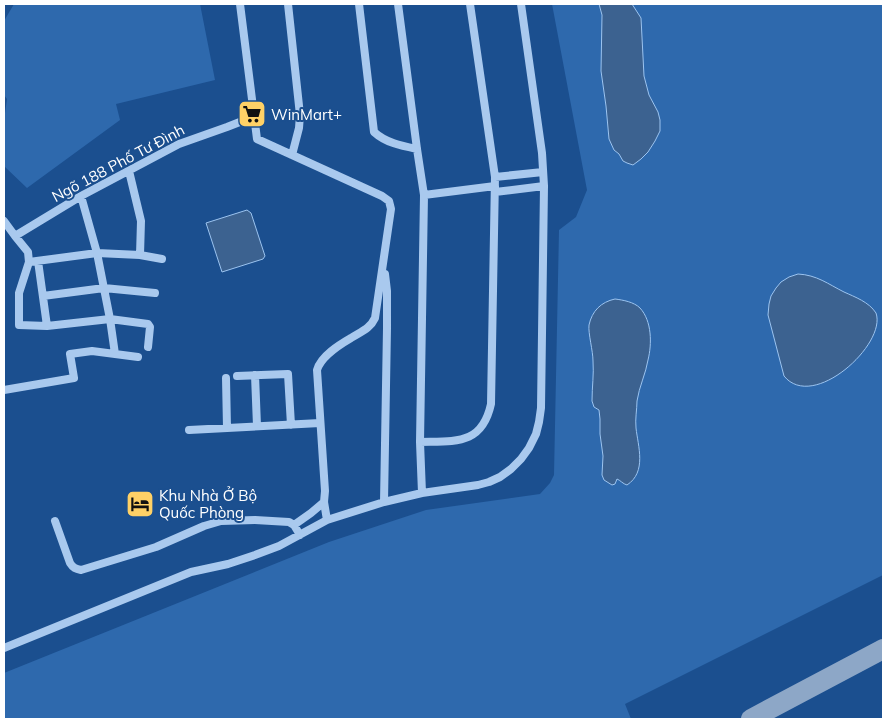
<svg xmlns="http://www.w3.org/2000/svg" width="887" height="723" viewBox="0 0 887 723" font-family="Mulish,sans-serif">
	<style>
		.green { fill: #2e69ad }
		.water { fill: #3c6290; stroke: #9cc4f0 }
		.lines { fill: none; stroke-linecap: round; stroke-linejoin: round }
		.taxiway { stroke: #8da7c7; stroke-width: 20 }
		.minor { stroke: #a9c9ee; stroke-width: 8 }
		.labels { text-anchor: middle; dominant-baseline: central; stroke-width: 4; stroke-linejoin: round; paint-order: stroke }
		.poi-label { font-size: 15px; fill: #fff; stroke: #1b4f8f; text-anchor: start }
		.street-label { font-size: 15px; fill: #fff; stroke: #1b4f8f }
	</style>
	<rect width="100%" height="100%" fill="#1b4f8f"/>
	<path class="green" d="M14,4h186l15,76 -99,24 4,16 -93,68 -23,-22v-46l3,-21 -3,-4v-74z
		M552,4h331v571l-258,129 6,15h-627v-46l325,-131 97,-32 114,-16 10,-11 4,-8 5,-245 17,-13 11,-27z"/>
	<path class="water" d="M599,4h33l9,14 3,58 5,19 9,17 2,8v11l-5,10 -7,11 -7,7 -8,6 -6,-2 -4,-2 -4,-7 -5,-4 -5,-11 -3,-33 -5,-35 1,-56z
		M247,210l4,3 14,43 -2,3 -41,13 -16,-49z
		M798,274c19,1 30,10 46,18 11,5 25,10 32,21 11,31 -63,99 -92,63l-16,-61 1,-11 2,-8 5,-8 5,-6 8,-5z
		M615,299c8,1 19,3 25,9 12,13 12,36 8,52 -2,13 -9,27 -11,41 0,8 -2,18 -1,27 2,18 11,44 -9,57 -4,-1 -7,-5 -10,-6l-2,5 -3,1 -8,-5 -2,-5 1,-19 -3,-22v-15l-1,-9 -5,-3 -2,-6c0,-14 2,-27 1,-40 0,-10 -5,-28 -4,-36 3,-14 12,-23 26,-26z"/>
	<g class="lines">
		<path class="taxiway" d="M751,719l132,-70"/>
		<path class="minor" d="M240,4l17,135 125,57 7,5 2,8 -16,109c-5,11 -15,14 -24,20 -12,7 -30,18 -34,32l8,121 -1,11 3,18
			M288,4l12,111 -1,13 -7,27
			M359,4l15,128c12,11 28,14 43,17
			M398,4l19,145 7,46 -4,247 2,51
			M495,177l48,-5
			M495,192l49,-6
			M424,195l71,-9
			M81,196l16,57 13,66 5,35
			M4,221l11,15 66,-40 98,-52 48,-17 28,-11
			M15,236l13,16 1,10 -10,31v32l28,1 63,-7 38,5 2,3 -2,20
			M140,255l22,4
			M38,261l9,65
			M29,262l68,-9 43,2 1,-34 -12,-50
			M43,296l61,-8 51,5
			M255,375l2,51
			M237,376l51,-2 3,51
			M226,378l1,50
			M4,390l70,-12 -4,-24 22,-3 46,6
			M189,430l131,-7
			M420,442c36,-1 62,3 71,-38l4,-227 -25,-173
			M384,502l3,-174v-37l-2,-17
			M55,521l15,42c3,5 6,6 11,7l75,-23 48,-21 17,-5 34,-1 34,2 5,3 6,10
			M294,525l17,-12 13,-11
			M4,648l187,-76 37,-8 27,-9 24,-9 48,-26 57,-18 38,-9 56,-8 11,-3 11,-5 11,-8 10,-10 8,-11 7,-14 3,-12 2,-14 3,-222 -2,-33 -21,-149"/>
	</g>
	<defs>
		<symbol id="supermarket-square" viewBox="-11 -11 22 22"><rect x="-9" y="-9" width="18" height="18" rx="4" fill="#ffd166" stroke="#1b4f8f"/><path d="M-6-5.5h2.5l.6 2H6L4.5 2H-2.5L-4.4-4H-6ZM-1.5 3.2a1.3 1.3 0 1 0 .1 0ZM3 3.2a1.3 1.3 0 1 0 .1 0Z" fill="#111"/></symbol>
		<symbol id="hotel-square" viewBox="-11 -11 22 22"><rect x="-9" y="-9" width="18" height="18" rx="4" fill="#ffd166" stroke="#1b4f8f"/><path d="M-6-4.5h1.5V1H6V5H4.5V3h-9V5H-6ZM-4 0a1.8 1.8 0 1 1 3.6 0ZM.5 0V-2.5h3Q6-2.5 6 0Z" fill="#111"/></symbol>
	</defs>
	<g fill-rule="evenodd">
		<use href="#supermarket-square" x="236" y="98" width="32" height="32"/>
		<use href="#hotel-square" x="124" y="488" width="32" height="32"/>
	</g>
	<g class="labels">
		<g class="poi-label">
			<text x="271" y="114">WinMart+</text>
			<text x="159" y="495">Khu Nhà Ở Bộ<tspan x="159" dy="17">Quốc Phòng</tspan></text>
		</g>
		<g class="street-label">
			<text transform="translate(118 163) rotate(-28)">Ngõ 188 Phố Tư Đình</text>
		</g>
	</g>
	<rect width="887" height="723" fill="none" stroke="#ffffff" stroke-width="10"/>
</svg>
